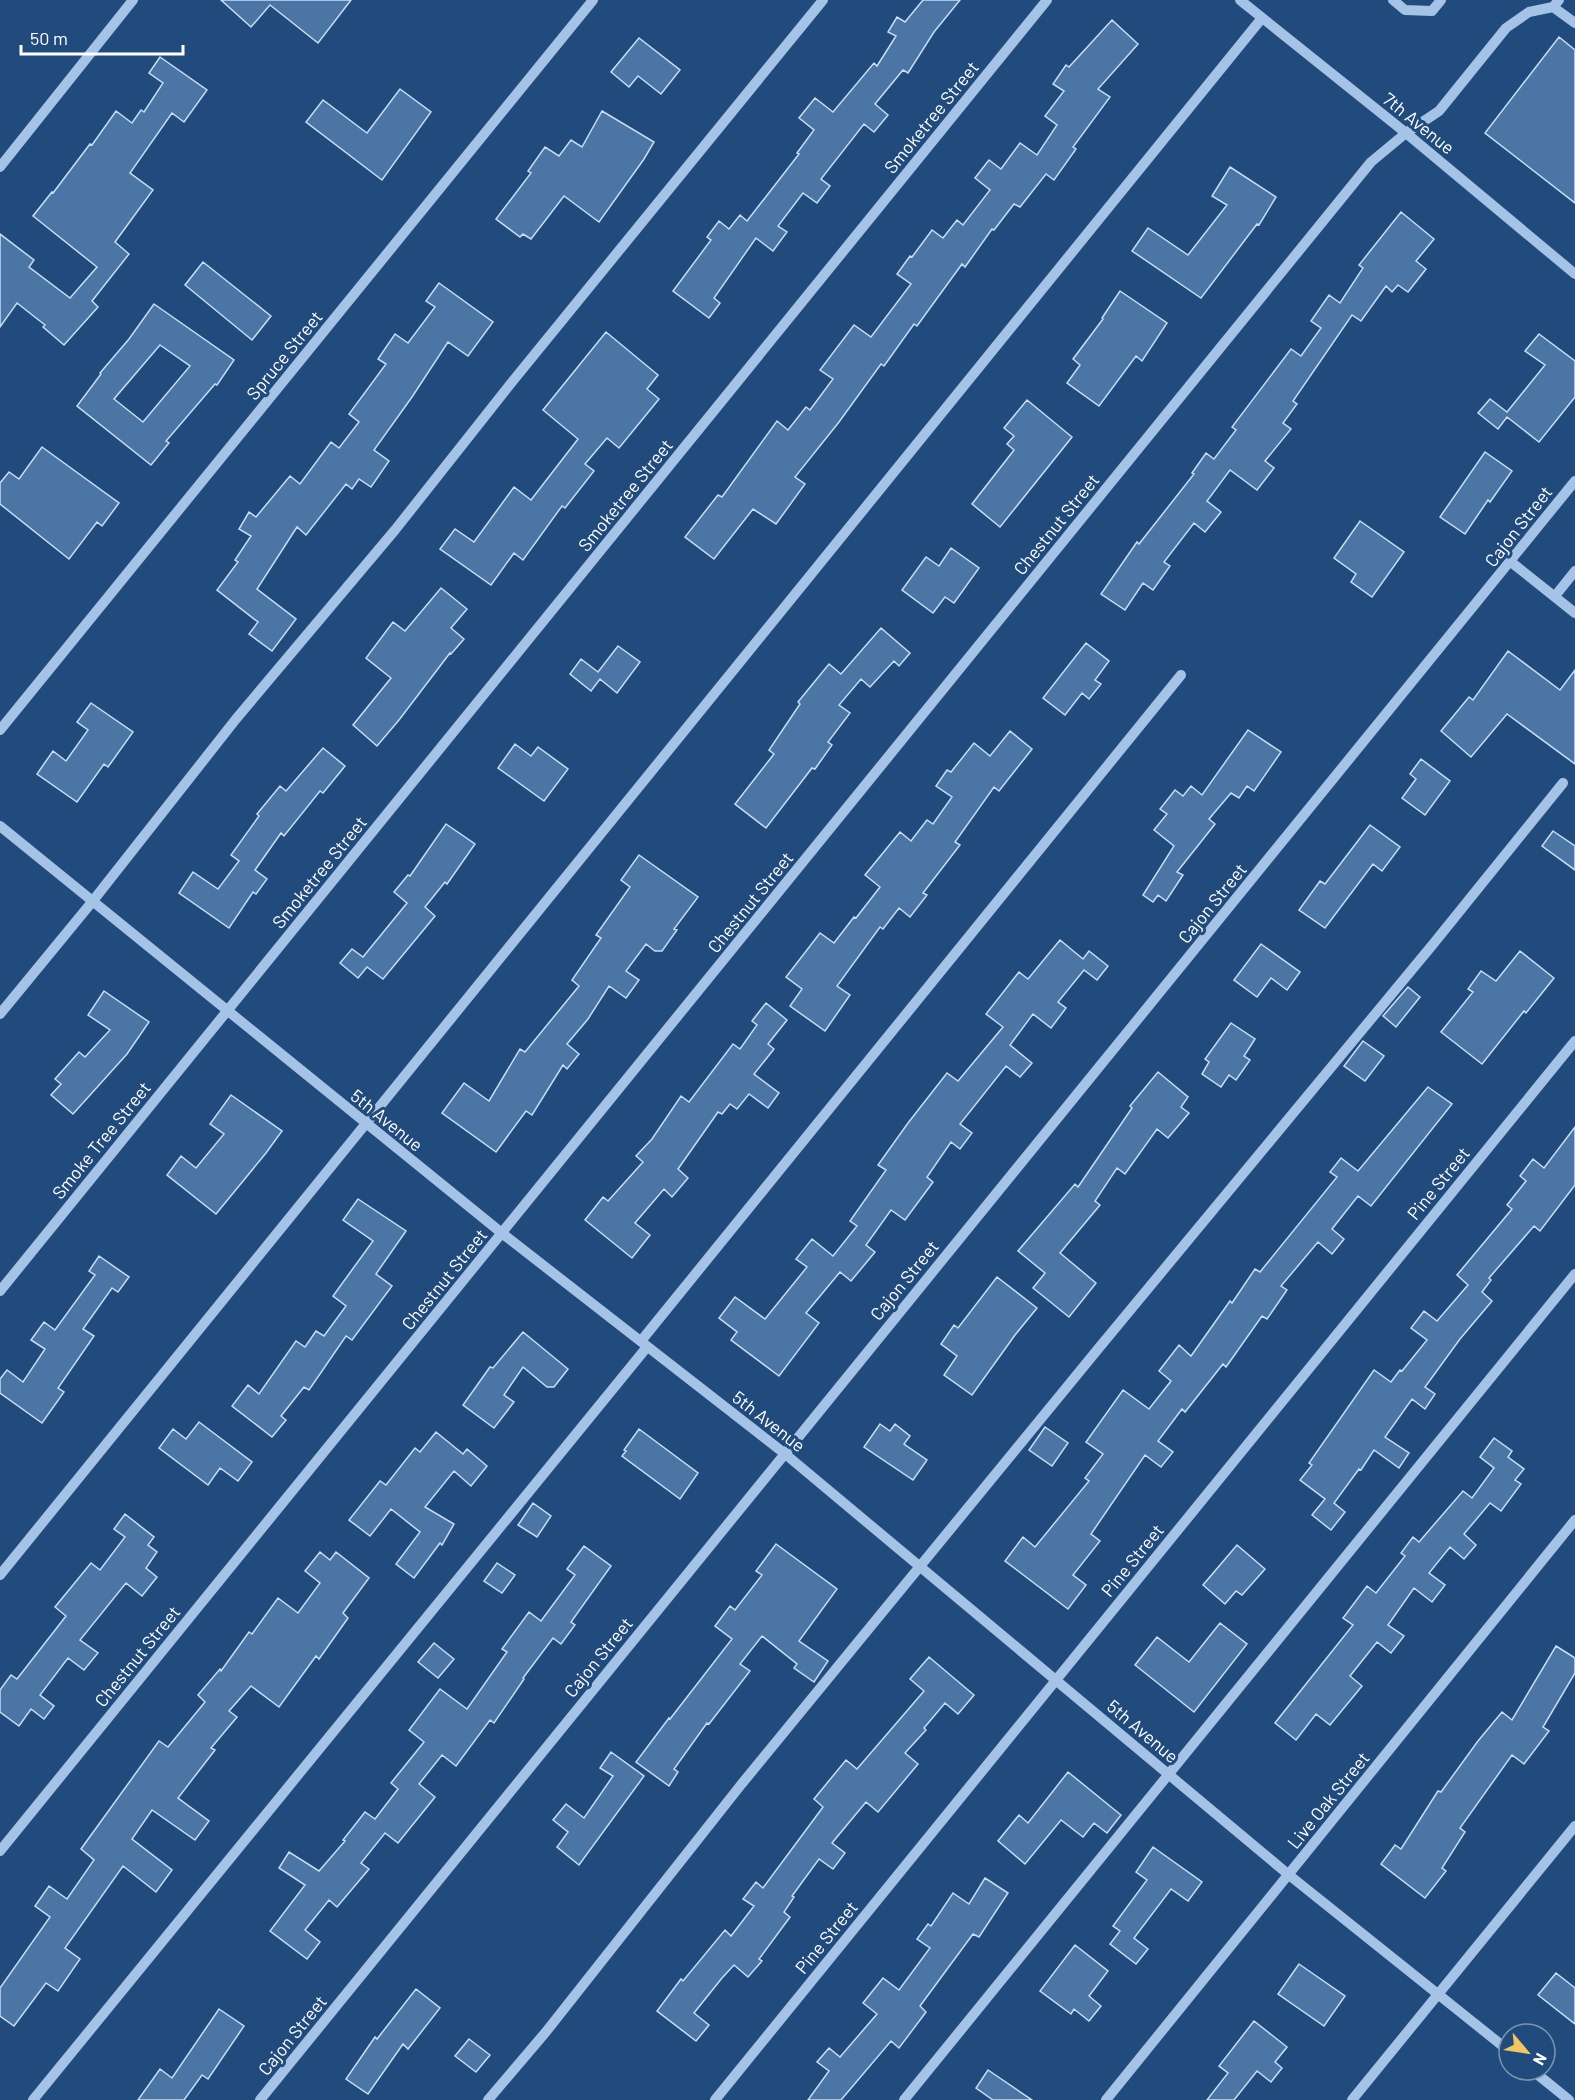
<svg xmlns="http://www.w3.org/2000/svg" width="1575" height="2100" viewBox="0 0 1575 2100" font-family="Barlow,sans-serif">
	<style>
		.building { fill: #4a75a5; stroke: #c8ddf5; stroke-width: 1.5; fill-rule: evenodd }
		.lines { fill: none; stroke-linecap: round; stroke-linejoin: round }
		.minor { stroke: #a4c3e6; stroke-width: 10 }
		.labels { text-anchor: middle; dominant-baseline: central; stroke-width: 6; stroke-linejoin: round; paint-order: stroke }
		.street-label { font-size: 18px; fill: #fff; stroke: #214b7c }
	</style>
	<rect width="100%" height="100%" fill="#214b7c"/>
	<path class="building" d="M221,0h130l-33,43 -48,-38 -19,22z
		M923,0h37l-26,32 -26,41 -5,-3 -28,34 13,11 -14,17 -10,-8 -43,55 9,7 -13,17 -14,-10 -25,33 9,6 -14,19 -17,-13 -42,60 6,5 -11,15 -36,-27 38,-51 -4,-3 12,-16 10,8 11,-14 7,6 52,-67 -2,-1 17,-23 -15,-12 16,-20 18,14 41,-49 3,3 19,-30 -8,-4 9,-15 8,5z
		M1112,20l26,24 -40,45 12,8 -37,50 3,2 -22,31 -8,-6 -26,33 -6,-3 -20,26 -2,-1 -27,38 -3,-3 -45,62 -3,-2 -30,42 -3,-2 -42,58 -44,55 10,7 -29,40 -23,-15 -39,50 -29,-22 33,-42 4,2 55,-76 11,9 18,-23 4,3 23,-31 -13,-9 34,-45 17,12 40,-53 -14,-10 13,-18 2,1 20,-27 11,8 14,-18 6,5 27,-35 -15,-12 14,-18 12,9 19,-26 17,12 20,-30 -12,-9 19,-25 -11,-7 13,-19 3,2z
		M1559,37l16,13v153l-90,-70z
		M639,38l41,32 -19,24 -23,-18 -9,11 -18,-15z
		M160,57l47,33 -23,32 -12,-9 -42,60 23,17 -38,52 14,12 -37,47 6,6 -34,38 -21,-18 2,-2 -28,-22 -17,24v-93l34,26 -5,7 41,31 27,-31 -64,-51 19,-24 1,1 37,-49 2,1 24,-34 16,12 9,-13 3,2 19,-29 -14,-10z
		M400,89l31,23 -49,68 -76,-58 17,-22 44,33z
		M602,111l52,31 -10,17 -45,63 -35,-26 -33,43 -8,-5 -3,3 -24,-18 35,-46 -3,-2 17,-24 14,9 12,-16 11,7z
		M1230,167l46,30 -17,28 -2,-1 -56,74 -69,-47 16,-23 40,27 39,-50 -15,-9z
		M1401,212l33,27 -18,22 10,8 -18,23 -10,-7 -6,7 -6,-6 -25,35 -9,-6 -59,86 4,3 -14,19 8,6 -26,32 9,7 -17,22 -27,-20 -23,31 14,11 -16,20 -11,-9 -30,39 6,4 -17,24 -10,-7 -18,27 -24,-16 36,-52 2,2 55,-70 -2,-1 14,-20 8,6 22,-29 -4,-3 59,-78 10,7 20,-28 -10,-7 18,-26 11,8 23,-35 -4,-3z
		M203,262l68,54 -19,24 -67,-55z
		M439,283l54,39 -25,34 -20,-14 -36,55 -38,53 15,11 -18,26 -12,-8 -7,10 -6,-5 -40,51 -9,-8 -40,62 39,30 -24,32 -23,-17 9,-12 -41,-32 21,-28 -3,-2 16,-24 -12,-7 10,-17 7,5 34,-41 10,8 31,-42 8,6 20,-26 -10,-8 37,-50 -8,-5 17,-25 13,9 27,-36 -9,-6z
		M1120,291l47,32 -25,38 -6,-5 -37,50 -32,-23 13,-18 -7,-6 30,-40 -1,-1z
		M154,304l80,56 -17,25 -2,-1 -49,57 3,2 -18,22 -74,-59 24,-32 -1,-1 29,-34zM160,345l30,21 -47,56 -29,-23z
		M606,332l52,43 -11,14 12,10 -40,49 -12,-10 -22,26 9,7 -29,37 -3,-2 -39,54 -9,-7 -23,32 -51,-36 15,-20 19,13 40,-55 17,13 47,-61 -35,-29z
		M1539,334l36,27v36l-36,45 -32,-25 -9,12 -20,-16 12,-14 17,13 38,-47 -20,-14z
		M1027,400l45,37 -72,90 -28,-23 42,-54 -7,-6 7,-8 -10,-8z
		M42,447l77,56 -17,23 -5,-4 -28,37 -69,-55v-21l9,-11 10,7z
		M1485,452l27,19 -22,31 -2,-2 -23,34 -25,-17z
		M1360,521l44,31 -32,45 -21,-15 5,-8 -22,-16z
		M951,548l28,20 -25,35 -9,-6 -12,16 -31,-23 24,-33 13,9z
		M441,588l26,21 -16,19 13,11 -13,15 -1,-1 -51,67 -22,26 -24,-21 38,-47 -25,-20 27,-36 12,9z
		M881,628l29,25 -11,13 -5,-5 -24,26 -9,-8 -22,26 11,8 -22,29 4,3 -17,24 -3,-1 -46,60 -31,-24 39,-50 -5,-4 31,-46 -2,-2 31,-38 12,10z
		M1086,643l23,18 -14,19 6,4 -12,15 -7,-6 -17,22 -22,-17z
		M618,646l22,16 -23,31 -17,-14 -9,12 -21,-17 11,-15 17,13z
		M1508,651l52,39 15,-20v94l-68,-50 -36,43 -30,-26 28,-34 4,3z
		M91,703l42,29 -25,35 -4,-3 -27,38 -40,-28 16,-23 13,10 22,-31 -11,-8z
		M1248,730l33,22 -27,39 -7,-5 -8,12 -8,-5 -22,26 6,5 -38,48 6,3 -17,26 -8,-6 -5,7 -10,-7 31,-49 -20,-16 13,-16 -7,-5 15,-19 8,6 8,-10 11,9z
		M1010,731l22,18 -33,42 -5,-4 -39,55 5,3 -37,48 4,2 -17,22 -11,-9 -16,21 -3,-2 -43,59 13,9 -25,36 -35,-25 12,-17 -16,-12 34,-44 14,10 20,-26 2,1 24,-31 -15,-12 35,-43 11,9 16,-21 6,4 19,-27 -16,-11 11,-16 4,2 23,-29 16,13z
		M515,744l16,12 7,-9 30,22 -24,32 -46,-33z
		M323,748l22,18 -22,27 -3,-2 -36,45 -3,-3 -26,37 12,9 -11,15 -3,-2 -24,36 -50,-35 14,-21 25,17 21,-28 -8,-6 28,-39 -2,-2 23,-28 6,5z
		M1421,759l29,22 -25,34 -23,-17 14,-19 -6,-5z
		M446,824l29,20 -28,40 -2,-2 -20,25 10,9 -52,63 -16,-12 -9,11 -18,-15 12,-14 11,8 44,-54 -13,-11 14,-17 2,1z
		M1370,825l30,22 -18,24 -9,-7 -48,64 -26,-18 21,-29 5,3z
		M1553,831l22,15v24l-33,-24z
		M639,855l59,42 -24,32 3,1 -15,21h-7l-9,-7 -20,27 13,9 -13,18 -17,-12 -21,33 -21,25 12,10 -12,15 -4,-4 -31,50 -6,-4 -30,41 -54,-39 22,-30 25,18 31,-52 5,3 54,-66 -7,-6 29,-42 -5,-3 34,-48 -9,-7z
		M1060,940l23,19 6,-8 19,15 -11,14 -13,-10 -26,32 8,6 -15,20 -18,-14 -23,31 22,18 -12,14 -14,-11 -46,58 12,9 -12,16 -9,-7 -24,35 6,5 -28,38 -14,-10 -25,35 9,7 -24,29 -11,-9 -34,41 13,10 -40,53 -48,-36 6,-8 -18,-14 16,-21 30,22 42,-52 -11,-8 16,-20 21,17 24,-30 -7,-5 36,-51 -8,-5 30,-42 39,-50 11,8 45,-54 -17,-13 33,-42 9,7z
		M1261,944l39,28 -13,18 -16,-12 -14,19 -23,-17z
		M1520,951l34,27 -28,35 -2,-2 -42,53 -41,-32 32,-40 -5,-3 13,-18 15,10z
		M1408,987l12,10 -24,30 -13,-11z
		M104,991l45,31 -22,32 -54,60 -22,-19 10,-11 -6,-5 24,-27 6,5 25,-27 -22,-15z
		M766,1003l21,17 -19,24 6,5 -20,25 25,19 -11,15 -19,-14 -12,15 -7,-5 -8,10 -4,-2 -40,57 10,9 -16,19 -8,-8 -29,34 15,12 -18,23 -47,-38 18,-23 5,4 35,-39 -7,-6 16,-17 29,-43 8,6 44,-58 7,5 17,-24 -5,-4z
		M1231,1023l24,16 -11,17 6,4 -14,20 -7,-5 -8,12 -19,-13 7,-12 -4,-3z
		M1363,1041l21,15 -19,25 -21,-15z
		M1158,1072l30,25 -7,10 8,6 -21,25 -11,-9 -32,45 -8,-6 -22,33 5,4 -40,48 36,30 -27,34 -36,-29 12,-15 -27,-22 57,-67 3,3 54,-79 -2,-2z
		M1428,1087l24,17 -81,102 -13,-10 -26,33 12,10 -12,15 -14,-12 -37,44 6,4 -20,29 -5,-3 -36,51 -3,-3 -38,48 -3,-3 -24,32 15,11 -12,15 -16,-12 -54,79 9,7 -27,34 13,10 -18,24 -63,-48 18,-24 12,10 54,-66 -4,-3 18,-24 -17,-12 37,-52 26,19 22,-28 -12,-10 20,-26 12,11 39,-55 2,2 23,-34 5,3 77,-95 -7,-5 11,-14 17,13z
		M231,1095l51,36 -16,22 -50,61 -49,-39 14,-19 15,12 28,-34 -14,-10z
		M1575,1127v58l-35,46 -6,-5 -45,52 2,2 -9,12 10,9 -32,38 -35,48 10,7 -10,15 -13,-10 -27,38 24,16 -10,15 -25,-18 -13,20 -2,-1 -25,34 11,9 -14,18 -19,-15 13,-16 -25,-19 12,-15 -3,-2 65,-93 17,12 9,-12 2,1 25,-31 -16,-12 13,-17 13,10 31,-36 -11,-10 55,-66 -5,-4 19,-24 -6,-5 13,-17 11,9z
		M358,1199l48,32 -30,43 16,12 -40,54 -6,-4 -37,54 -5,-3 -23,29 5,4 -14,17 -40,-31 16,-21 11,9 37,-53 9,6 11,-16 8,5 22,-30 -13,-10 40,-55 -30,-21z
		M99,1256l30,21 -11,15 -6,-4 -29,41 11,7 -36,52 6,4 -22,31 -42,-30v-14l7,-9 16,12 22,-33 -14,-9 13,-18 11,8 40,-55 -6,-4z
		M997,1277l40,31 -22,27 -43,60 -28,-20 13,-19 -16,-12 13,-19 4,3z
		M523,1332l45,37 -14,18h-7l-24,-20 -19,28 10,7 -20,26 -31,-23 27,-38 3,1z
		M199,1422l53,40 -14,19 -18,-13 -12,17 -49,-37 14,-19 13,10z
		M880,1424l10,7 5,-7 15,12 -6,8 23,16 -14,20 -49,-33z
		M1045,1427l23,16 -16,23 -23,-16z
		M639,1429l59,44 -18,26 -58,-43 4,-5 -2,-1z
		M436,1432l27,22 4,-5 20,17 -16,20 -17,-15 -29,36 29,17 -12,21 -2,-2 -26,35 -18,-14 24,-32 -29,-23 -21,27 -21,-16 31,-39 6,4 29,-37 5,4z
		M1494,1438l18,13 -4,6 16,12 -9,11 6,4 -20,27 -11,-8 -26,31 12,11 -12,14 -14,-12 -21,26 16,12 -13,17 -18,-14 -26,37 16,11 -13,17 -14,-11 -27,34 12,10 -32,39 -14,-11 -20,26 -21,-17 78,-98 -10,-7 24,-32 9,7 29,-37 -4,-3 12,-16 6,5 44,-51 9,7 22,-30 -14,-11z
		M533,1503l18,13 -14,21 -19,-12z
		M125,1514l29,23 -6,8 9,7 -11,16 11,9 -15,19 -16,-13 -46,57 18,13 -14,17 -16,-12 -28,37 14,11 -10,13 -13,-10 -12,17 -19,-14v-22l11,-15 6,4 49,-63 -11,-9 36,-44 9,7 25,-33 -11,-8z
		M776,1544l61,45 -38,52 29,20 -14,21 -20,-14 3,-4 -35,-28 -22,28 10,7 -41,53 -2,-1 -33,46 4,3 -9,14 -33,-24 33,-44 1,1 62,-80 -17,-13 15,-20 5,4 27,-35 -6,-4z
		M1237,1545l28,24 -23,26 -6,-4 -11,13 -22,-19z
		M584,1546l27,20 -40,56 4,3 -14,19 -8,-6 -30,40 1,1 -30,44 -4,-3 -34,46 -14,-11 -23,29 16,13 -37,46 -13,-10 -24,30 8,6 -32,38 -8,-7 -24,30 15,12 -13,17 -37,-28 35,-46 -26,-17 10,-16 30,19 26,-30 -2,-1 22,-28 10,7 23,-30 -7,-6 33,-41 -15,-12 31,-41 27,20 40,-57 -5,-3 27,-37 12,9 34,-46 -8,-6z
		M320,1552l10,8 6,-8 33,26 -26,35 5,5 -29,41 -3,-3 -37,51 -28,-21 -22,25 8,6 -26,31 4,2 -37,48 31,23 -14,19 -43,-30 -20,29 40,31 -16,22 -33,-26 -58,82 15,11 -22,32 -12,-8 -32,43 -14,-10v-28l50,-71 -15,-11 14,-20 18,13 27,-39 -13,-11 78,-108 9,6 37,-45 -7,-7 22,-26 1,2 28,-39 3,2 26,-36 20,15 22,-30 -15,-12z
		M497,1563l18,12 -13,18 -18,-12z
		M1220,1623l27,21 -53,68 -59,-47 22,-28 32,25z
		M434,1643l20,16 -16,19 -20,-16z
		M1556,1646l19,12v15l-32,54 6,4 -25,33 -12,-9 -52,73 5,4 -23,36 4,3 -21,27 -44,-34 14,-19 6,4 37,-58 3,1 37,-51 24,-29 10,8z
		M929,1657l45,38 -16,19 -13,-11 -21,25 2,2 -21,23 13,11 -40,48 -12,-10 -34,41 13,10 -12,16 -14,-10 -27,37 2,1 -10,15 6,5 -31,42 3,2 -14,16 -14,-12 -12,13 -28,35 15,12 -13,16 -39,-30 24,-32 2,2 42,-51 6,6 23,-30 -11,-7 13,-17 7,6 60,-81 -9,-8 32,-39 11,9 67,-78 -14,-12z
		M611,1752l33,24 -65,89 -22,-18 11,-15 -15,-12 13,-16 18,14 29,-42 -13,-8z
		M1068,1772l53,43 -14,18 -13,-10 -11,14 -22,-17 -36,44 -27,-23 21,-26 9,8z
		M1153,1847l49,35 -14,19 -17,-12 -37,49 14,11 -12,15 -26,-20 10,-13 -7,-5 34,-46 -11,-8z
		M985,1878l23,15 -29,44 -6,-3 -53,72 6,6 -27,36 -8,-7 -50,59h-33l21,-29 -12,-9 12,-14 11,9 37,-43 -14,-11 20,-25 16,12 31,-42 -13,-9 11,-15 3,2 22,-33 16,11z
		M1075,1945l33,26 -19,25 12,10 -12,15 -15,-12 -3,5 -31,-23z
		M1299,1964l46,32 -21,30 -46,-32z
		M1556,1973l19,15v36l-37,-29z
		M416,1989l24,19 -32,41 -5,-5 -35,50 -22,-15 29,-42 2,2z
		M219,2009l25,17 -36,53 -6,-4 -18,25h-46l22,-31 12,9z
		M1254,2021l33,26 -12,15 7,6 -11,14 -14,-11 -23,29h-27l21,-27 -9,-7z
		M469,2039l21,16 -14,17 -21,-16z
		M988,2070l44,30h-39l-17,-12z"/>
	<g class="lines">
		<path class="minor" d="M1240,0l166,133 169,141
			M1393,0l12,10 27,1 9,-11
			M1553,7l22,16
			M0,167l133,-167
			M1511,562l64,51
			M1555,596l20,-25
			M0,730l593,-730
			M0,826l503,408 281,219 505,422 220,176
			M0,1014l92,-112 144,-183 159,-189 117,-148 311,-382
			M0,1291l1047,-1291
			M641,1341l540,-666
			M0,1575l1262,-1557
			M0,1851l1371,-1689 35,-29 33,-22 67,-83 23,-16 24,-5 6,-7
			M1532,2070l37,30
			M33,2100l614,-753
			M260,2100l1315,-1619
			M488,2100l57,-67 195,-247 358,-437 336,-406 129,-160
			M715,2100l860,-1059
			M904,2100l671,-826
			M1106,2100l469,-580
			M1352,2100l223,-274"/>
	</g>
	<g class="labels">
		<g class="street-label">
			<text transform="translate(931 117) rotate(-51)">Smoketree Street</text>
			<text transform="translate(1419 123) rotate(39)">7th Avenue</text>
			<text transform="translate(284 355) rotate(-51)">Spruce Street</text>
			<text transform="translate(625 495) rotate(-51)">Smoketree Street</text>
			<text transform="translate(1056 524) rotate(-51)">Chestnut Street</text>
			<text transform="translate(1518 526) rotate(-52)">Cajon Street</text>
			<text transform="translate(319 872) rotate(-51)">Smoketree Street</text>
			<text transform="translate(750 902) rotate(-51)">Chestnut Street</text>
			<text transform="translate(1212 903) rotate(-51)">Cajon Street</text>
			<text transform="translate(387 1120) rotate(39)">5th Avenue</text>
			<text transform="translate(101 1140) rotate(-51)">Smoke Tree Street</text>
			<text transform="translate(1438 1183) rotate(-51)">Pine Street</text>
			<text transform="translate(444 1279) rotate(-51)">Chestnut Street</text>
			<text transform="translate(904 1280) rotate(-51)">Cajon Street</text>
			<text transform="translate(769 1421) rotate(38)">5th Avenue</text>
			<text transform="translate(1132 1560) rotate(-51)">Pine Street</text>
			<text transform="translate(137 1656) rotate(-51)">Chestnut Street</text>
			<text transform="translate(598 1657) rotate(-51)">Cajon Street</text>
			<text transform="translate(1143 1731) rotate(40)">5th Avenue</text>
			<text transform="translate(1328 1800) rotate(-51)">Live Oak Street</text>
			<text transform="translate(826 1937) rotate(-51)">Pine Street</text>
			<text transform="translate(292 2035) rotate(-51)">Cajon Street</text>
		</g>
	</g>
	<g transform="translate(1527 2052) rotate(119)"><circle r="28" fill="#214b7c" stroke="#7a93b0" stroke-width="1.5"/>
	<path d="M0-4.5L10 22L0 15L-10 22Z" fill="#f2c666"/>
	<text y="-9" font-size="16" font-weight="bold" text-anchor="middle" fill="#ffffff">N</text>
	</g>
	<path d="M21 45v9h162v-9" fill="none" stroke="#ffffff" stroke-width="3"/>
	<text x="30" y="45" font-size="18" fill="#ffffff" stroke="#214b7c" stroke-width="4.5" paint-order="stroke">50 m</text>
</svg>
